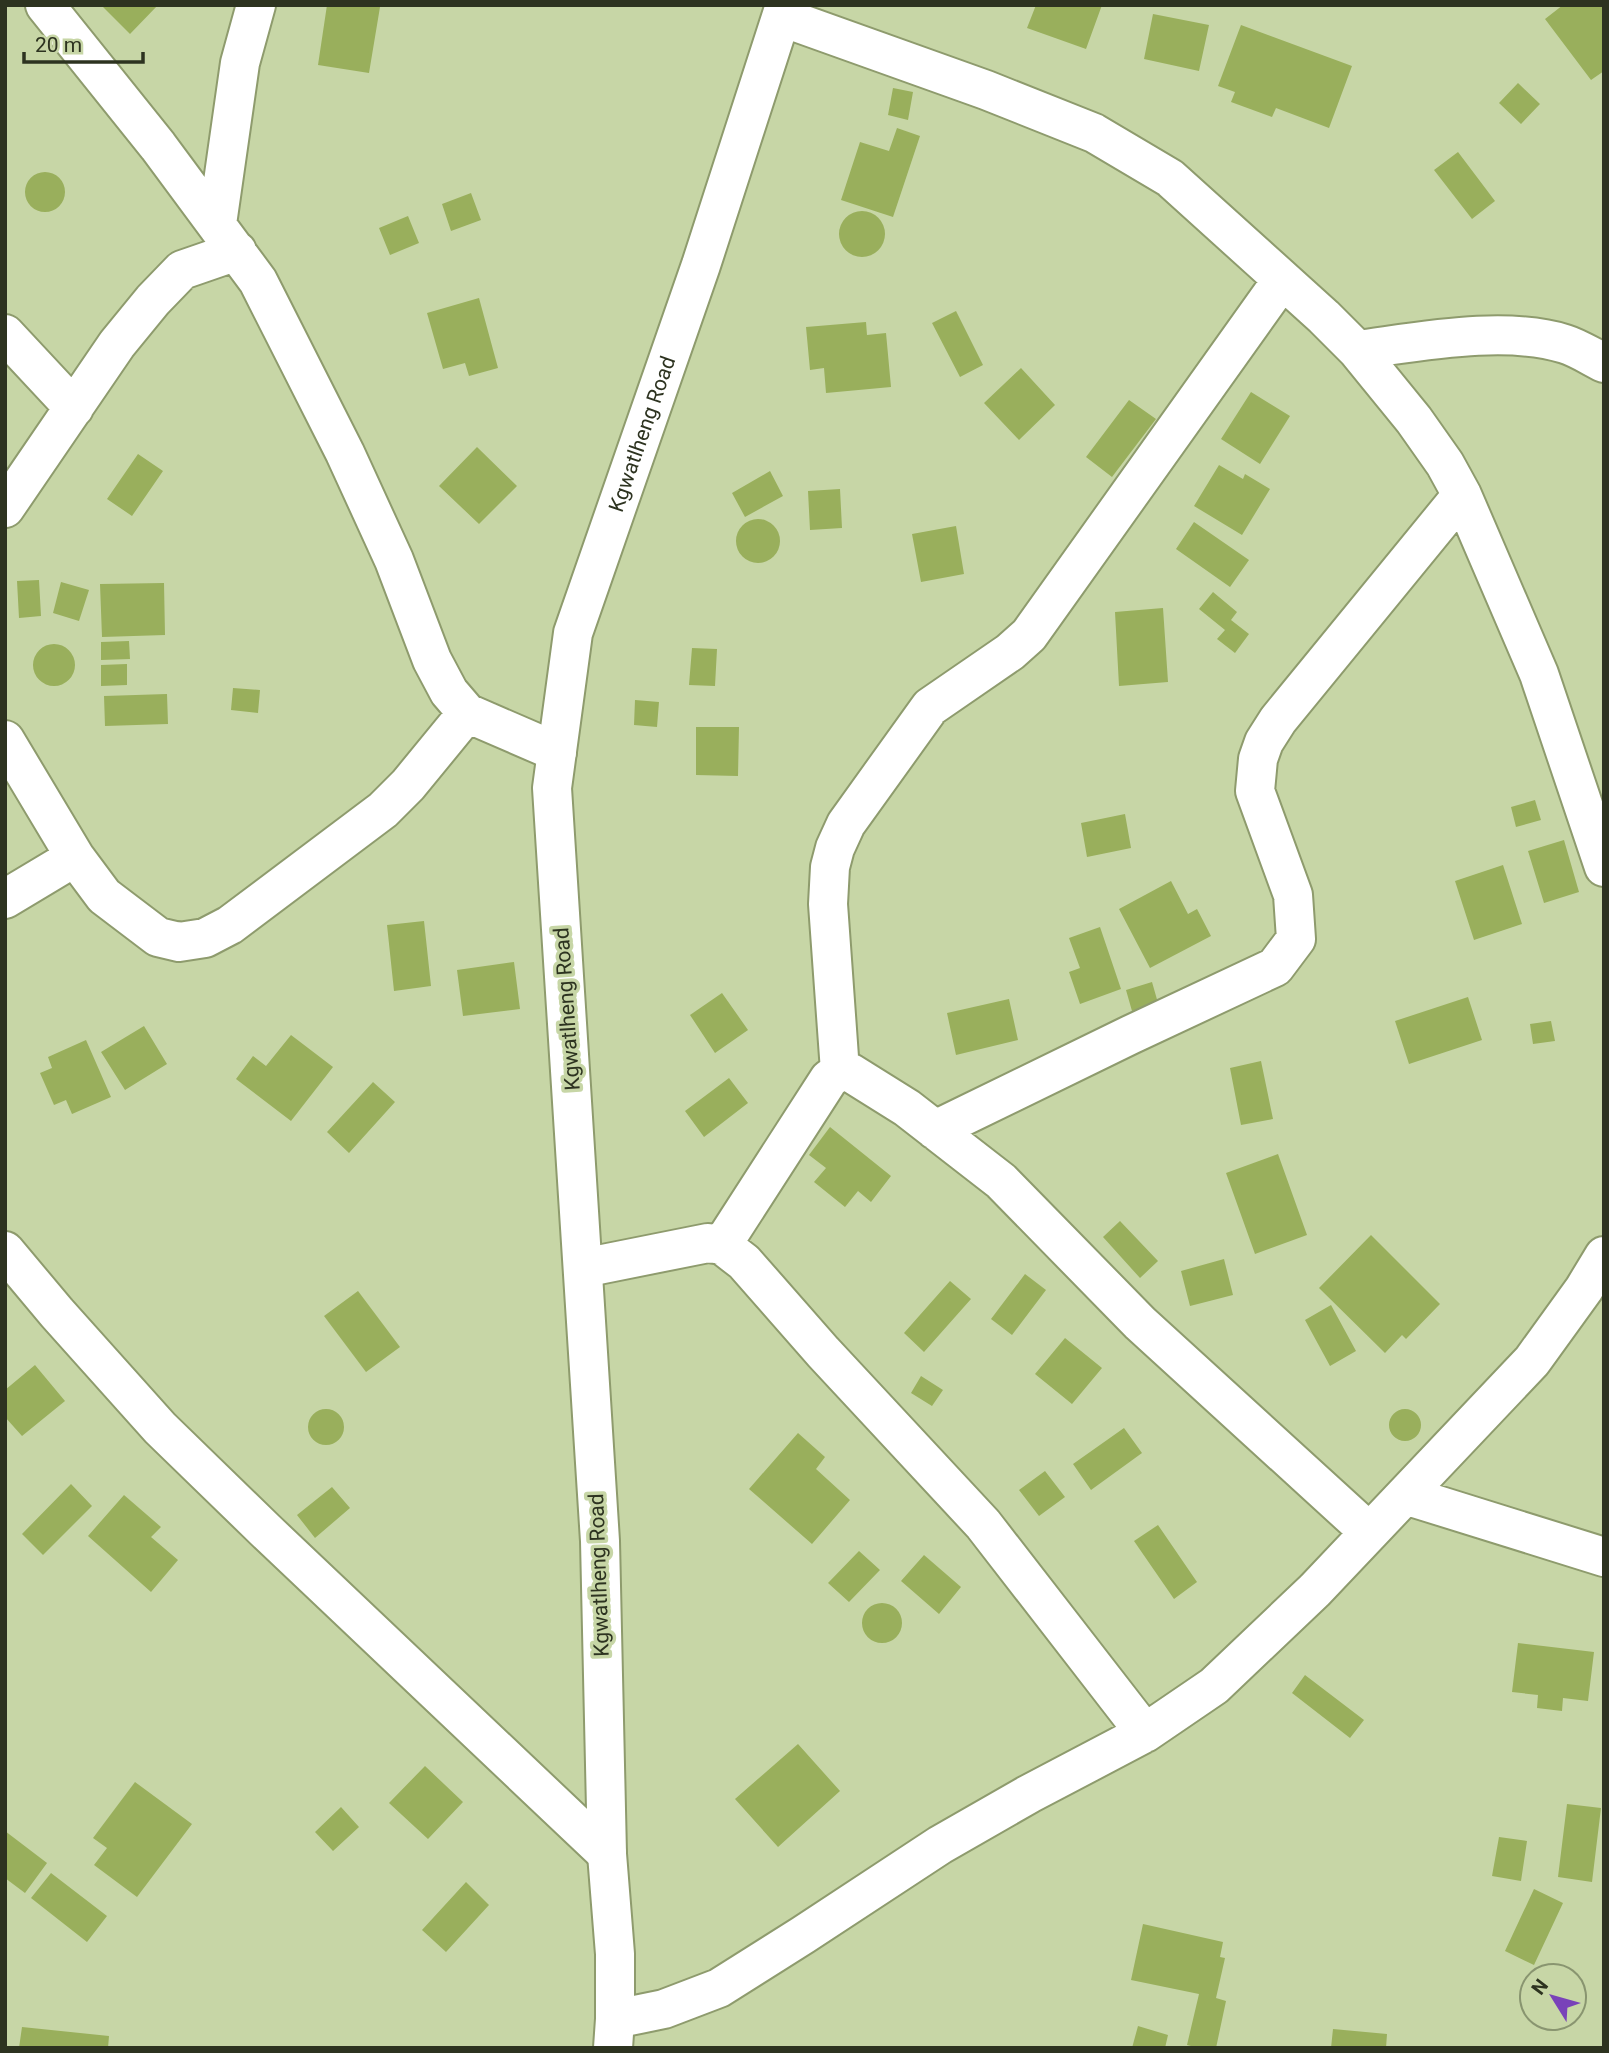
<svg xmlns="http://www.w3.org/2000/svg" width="1609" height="2053" viewBox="0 0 1609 2053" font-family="Roboto,sans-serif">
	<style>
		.building { fill: #99af5c }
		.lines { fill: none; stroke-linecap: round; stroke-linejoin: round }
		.street-casing { stroke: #8e9b6d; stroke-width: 42 }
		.secondary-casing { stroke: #8e9b6d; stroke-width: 42 }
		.street { stroke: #fff; stroke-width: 38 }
		.secondary { stroke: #fff; stroke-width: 38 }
		.labels { text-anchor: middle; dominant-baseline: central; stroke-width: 7; stroke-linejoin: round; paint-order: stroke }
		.street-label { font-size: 21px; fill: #2d3320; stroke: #c7d6a6 }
	</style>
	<rect width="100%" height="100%" fill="#c7d6a6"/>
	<path class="building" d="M101,5h57l-28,29z
		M327,5h40l13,2 -11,66 -51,-8z
		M1036,5h66l-16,44 -59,-21z
		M1563,5h41v66l-13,9 -46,-61z
		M1153,14l56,11 -10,46 -55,-12z
		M1241,25l111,41 -23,62 -53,-20 -4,9 -41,-15 4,-10 -17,-6z
		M1518,83l22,21 -19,20 -22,-21z
		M893,88l20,4 -5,28 -20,-5z
		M897,128l23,8 -27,81 -52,-17 19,-58 29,9z
		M1458,152l37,49 -23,18 -38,-49z
		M25 192a20 20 0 1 1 40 0a20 20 0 1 1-40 0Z
		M471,193l10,27 -30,11 -9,-27z
		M839 234a23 23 0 1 1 46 0a23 23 0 1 1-46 0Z
		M408,216l11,27 -29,12 -11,-27z
		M479,298l19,70 -29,8 -4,-13 -22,6 -16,-56z
		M956,311l27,54 -23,12 -28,-54z
		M866,322l1,13 19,-2 5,54 -65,6 -2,-25 -14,2 -4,-43z
		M1021,368l34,37 -36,35 -35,-37z
		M1251,392l39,24 -30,48 -39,-25z
		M1129,400l27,19 -44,58 -26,-20z
		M477,447l40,39 -38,38 -40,-38z
		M138,454l25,17 -31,45 -25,-17z
		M1219,465l24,14 2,-5 25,15 -28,46 -48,-29z
		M770,471l13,25 -38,21 -13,-24z
		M840,489l2,39 -32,2 -2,-39z
		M736 541a22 22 0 1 1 44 0a22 22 0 1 1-44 0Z
		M1194,522l55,38 -19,27 -54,-38z
		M956,526l8,48 -43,8 -9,-48z
		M39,580l2,36 -22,2 -2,-37z
		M61,582l28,8 -10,31 -26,-8z
		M164,583l1,52 -63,2 -2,-53z
		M1213,592l24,20 -6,8 18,14 -14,19 -18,-14 8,-9 -26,-21z
		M1163,608l5,74 -49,4 -4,-74z
		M129,641l1,18 -29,1v-18z
		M33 665a21 21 0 1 1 42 0a21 21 0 1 1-42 0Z
		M692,648l25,1 -2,37 -26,-1z
		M127,664v21l-26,1v-21z
		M233,688l27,2 -2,23 -27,-3z
		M167,694l1,30 -63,2 -1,-30z
		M635,700l24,2 -2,25 -23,-2z
		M696,727h43l-1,49 -42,-1z
		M1535,800l6,20 -25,7 -5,-20z
		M1125,814l6,34 -44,9 -6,-34z
		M1564,840l15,52 -35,11 -16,-52z
		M1503,865l19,59 -48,16 -19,-59z
		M1171,881l17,33 9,-5 14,27 -61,32 -31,-59z
		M424,921l7,65 -37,5 -7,-66z
		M1100,927l21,62 -41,15 -11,-32 11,-4 -11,-30z
		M514,962l6,47 -57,7 -6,-46z
		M1152,982l6,21 -26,8 -6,-21z
		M722,993l26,37 -33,23 -25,-38z
		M1468,997l14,43 -73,24 -14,-43z
		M1009,999l9,41 -62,15 -9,-42z
		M1551,1021l4,20 -22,3 -3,-20z
		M144,1026l23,38 -42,26 -24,-38z
		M291,1035l42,32 -42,54 -55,-42 17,-23 13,10z
		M86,1040l25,57 -39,17 -6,-14 -12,5 -14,-32 12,-5 -4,-11z
		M1261,1061l12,58 -32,6 -11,-57z
		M729,1078l19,25 -44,34 -19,-26z
		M373,1082l22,20 -46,51 -22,-21z
		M830,1127l61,49 -20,26 -13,-11 -13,16 -31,-25 12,-14 -17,-13z
		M1278,1154l29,81 -52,19 -29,-81z
		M1120,1221l38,40 -18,17 -37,-41z
		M1371,1235l69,69 -34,35 -4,-4 -17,18 -66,-65z
		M1224,1259l9,36 -43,11 -9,-35z
		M1025,1274l21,16 -34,45 -21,-16z
		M950,1281l21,18 -47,53 -20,-19z
		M358,1291l42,56 -34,25 -42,-56z
		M1331,1305l25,46 -26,15 -25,-46z
		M1065,1338l37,30 -30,36 -37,-30z
		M35,1365l30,36 -43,35 -17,-19v-27z
		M921,1376l22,14 -11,16 -21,-13z
		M1389 1425a16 16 0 1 1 32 0a16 16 0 1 1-32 0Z
		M308 1427a18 18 0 1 1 36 0a18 18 0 1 1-36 0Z
		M1124,1428l18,25 -51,37 -18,-26z
		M798,1433l27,24 -9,12 34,31 -38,44 -63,-55z
		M1045,1471l20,26 -26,19 -20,-26z
		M71,1484l21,22 -49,49 -21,-21z
		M332,1487l18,21 -35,30 -18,-23z
		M124,1495l37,32 -10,10 27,23 -27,32 -63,-56z
		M1158,1525l39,57 -23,17 -40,-58z
		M859,1551l21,19 -31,32 -21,-19z
		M924,1555l37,32 -22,27 -38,-33z
		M862 1623a20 20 0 1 1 40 0a20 20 0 1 1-40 0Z
		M1518,1643l76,9 -6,49 -25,-3 -1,13 -25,-3 1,-13 -26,-3z
		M1305,1675l59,45 -14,18 -58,-45z
		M798,1744l42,47 -62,56 -43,-48z
		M425,1766l38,36 -35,37 -39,-36z
		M135,1782l57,42 -55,73 -43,-32 13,-17 -14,-10z
		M1567,1804l34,4 -9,74 -34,-5z
		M341,1807l18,20 -26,24 -18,-19z
		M5,1831l42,32 -22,30 -20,-15z
		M1499,1837l28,4 -6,40 -29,-5z
		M51,1873l56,43 -20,26 -56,-44z
		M466,1882l23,23 -43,47 -24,-22z
		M1534,1889l29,14 -29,62 -29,-14z
		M1143,1924l80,18 -3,15 5,1 -9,40 10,3 -10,47h-17l-12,-3 12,-51 -68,-14z
		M1138,2026l30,9 -3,13h-33z
		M22,2027l87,9 -1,12h-89z
		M1333,2029l54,5 -1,14h-55z"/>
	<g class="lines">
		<defs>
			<path id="street" d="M45,5l113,141 100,135 87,172 49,107 38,100 17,32 18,21 90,39
				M782,17l204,73 108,43 76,45 154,139 33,33 57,70 31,44 17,31 77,179 65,193
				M217,224l23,-161 16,-58
				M5,334l69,74
				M1357,350c62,-8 148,-25 208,-6 13,4 27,13 39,19
				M5,508l112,-164 36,-44 29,-30 55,-19
				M5,740l70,117
				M5,899l70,-42 29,39 54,41 21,5 26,-4 25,-13 153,-115 25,-25 59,-72
				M840,1071l-12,-167 2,-37 5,-19 11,-24 84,-117 80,-55 19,-17 253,-355
				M935,1130l195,-95 145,-68 21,-28 -3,-44 -38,-104 3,-32 6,-17 14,-22 184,-225
				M722,1245l107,-166 11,-8 11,2 56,35 94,73 139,142 229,209
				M5,1251l52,62 103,115 105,102 342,324
				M583,1268l125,-25 14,2 22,17 79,90 160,172 162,209
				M1405,1495l199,62
				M615,2019l49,-10 55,-21 84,-53 137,-90 89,-51 116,-61 69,-47 101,-96 217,-229 52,-72 20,-33"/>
			<g id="secondary">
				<path id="s1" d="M613,2048l2,-29v-65l-8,-100 -7,-313 -48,-753 21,-155 128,-368 84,-260"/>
			</g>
		</defs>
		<use href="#street" class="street-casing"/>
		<use href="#secondary" class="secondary-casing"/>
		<use href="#street" class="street"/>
		<use href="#secondary" class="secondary"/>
	</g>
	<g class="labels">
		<g class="street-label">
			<text stroke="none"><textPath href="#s1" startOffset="1629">Kgwatlheng Road</textPath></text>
			<text transform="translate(567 1009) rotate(-94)">Kgwatlheng Road</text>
			<text transform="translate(599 1575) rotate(-92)">Kgwatlheng Road</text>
		</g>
	</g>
	<rect width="1609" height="2053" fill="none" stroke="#2d3320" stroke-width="14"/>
	<g transform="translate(1553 1997) rotate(307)"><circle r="33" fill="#c7d6a6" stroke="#899570" stroke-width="2"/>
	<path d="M0-5L12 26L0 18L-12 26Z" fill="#7942b9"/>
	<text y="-10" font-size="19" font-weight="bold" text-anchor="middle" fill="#2d3320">N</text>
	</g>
	<path d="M24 52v10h119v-10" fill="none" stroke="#2d3320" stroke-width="3.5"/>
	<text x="35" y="52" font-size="21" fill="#2d3320" stroke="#c7d6a6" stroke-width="5" paint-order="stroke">20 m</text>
</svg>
